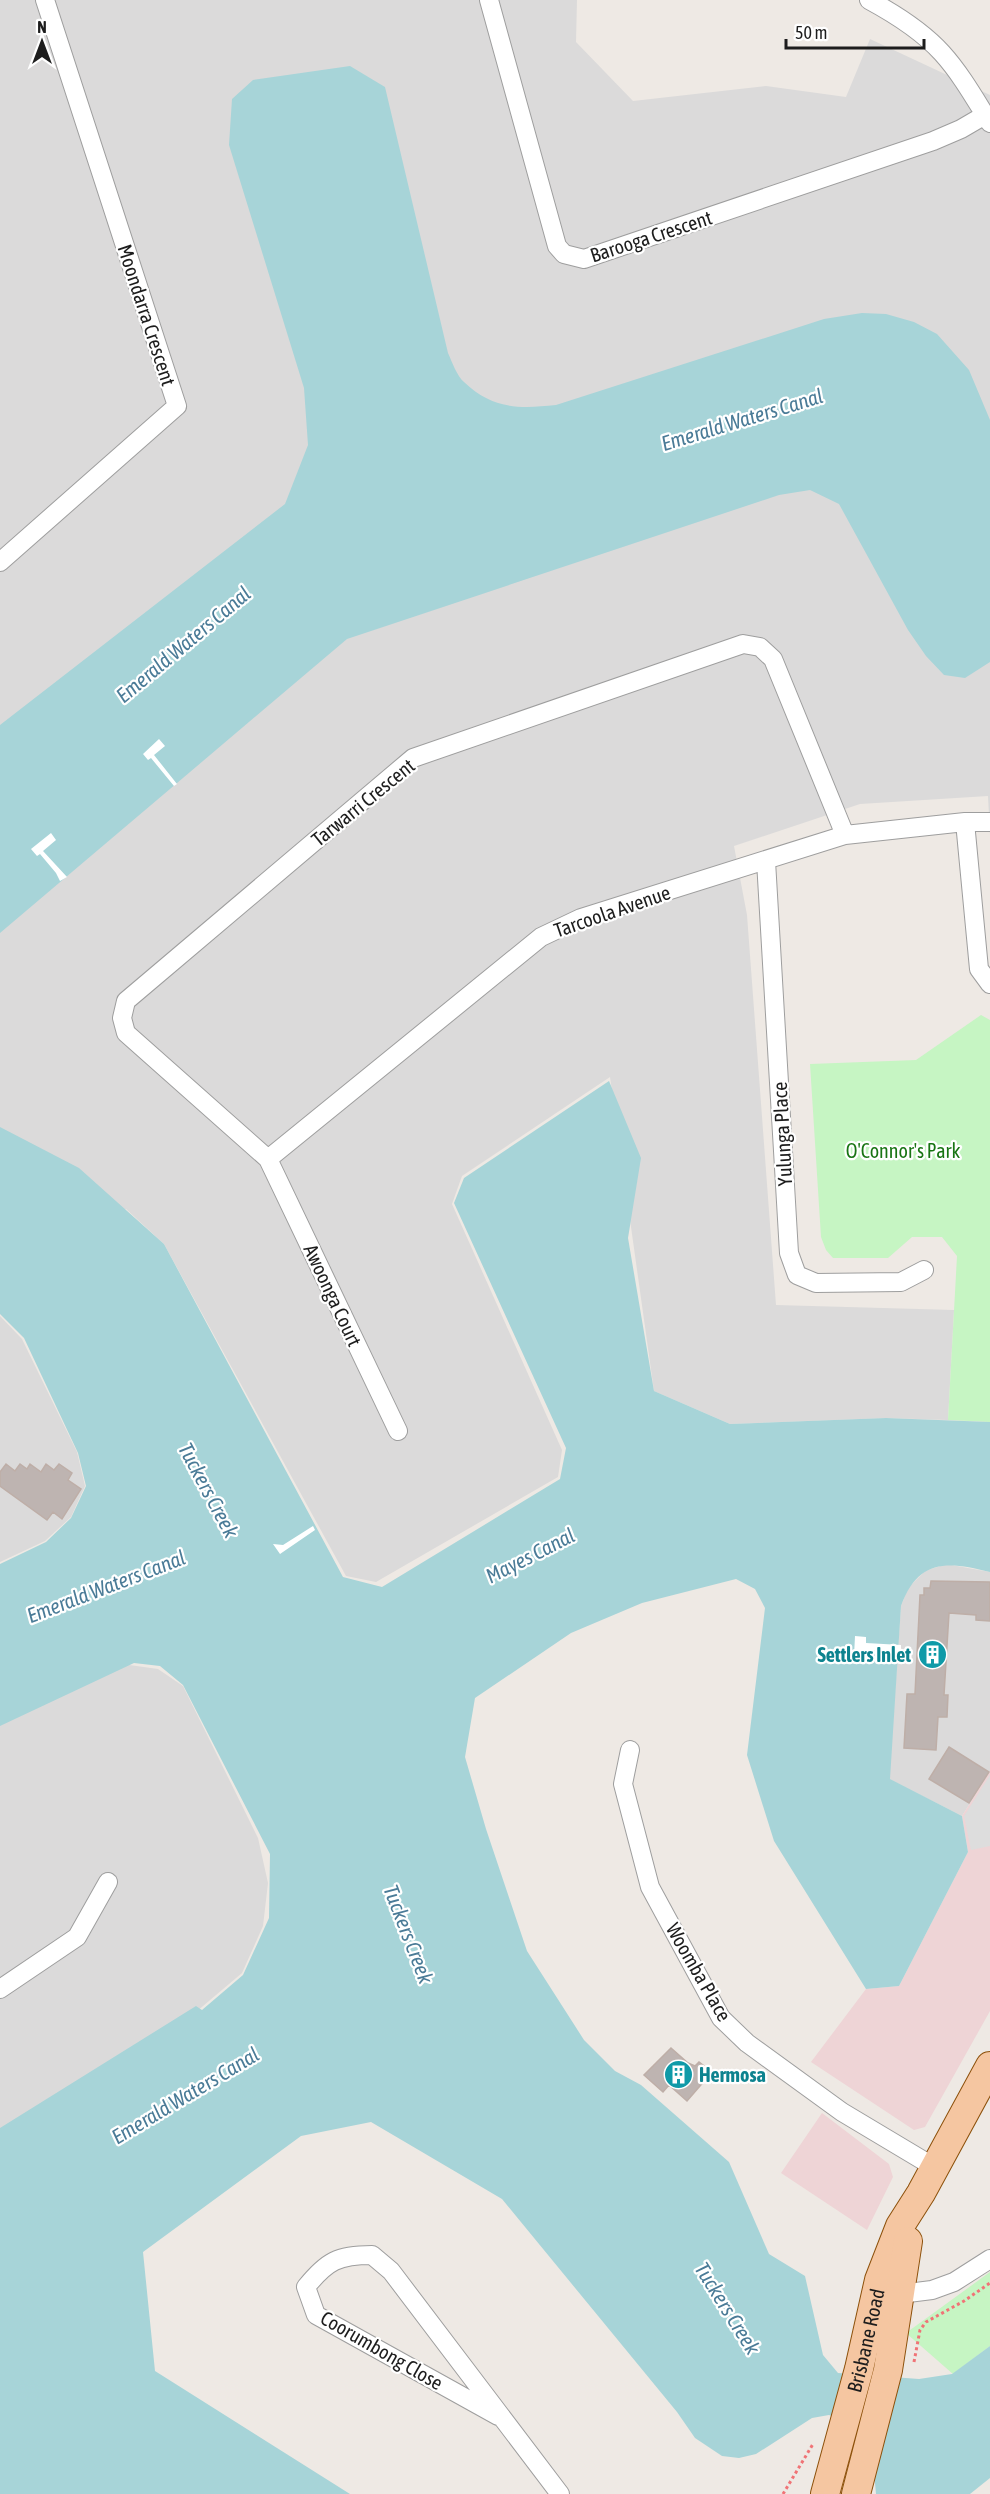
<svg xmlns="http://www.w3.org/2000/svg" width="990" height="2494" viewBox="0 0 990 2494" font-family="'Asap Condensed',sans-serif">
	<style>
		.residential { fill: #dbdada }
		.commercial { fill: #eed4d6 }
		.park { fill: #c6f5c3 }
		.parking { fill: #ddd }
		.water { fill: #a7d4d8 }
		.pier { fill: #fff }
		.building { fill: #beb4b1; stroke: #beaea7; stroke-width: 1.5 }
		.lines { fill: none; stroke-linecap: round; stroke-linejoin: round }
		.minor-casing { stroke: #9e9e9e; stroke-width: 20 }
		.primary-casing { stroke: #8c500a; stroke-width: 30 }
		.path { stroke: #f07376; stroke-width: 3; stroke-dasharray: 3 3; stroke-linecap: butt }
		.minor { stroke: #fff; stroke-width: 18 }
		.primary { stroke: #f5c6a1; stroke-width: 28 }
		.labels { text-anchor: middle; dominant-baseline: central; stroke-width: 4.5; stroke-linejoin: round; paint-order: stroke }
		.street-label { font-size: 20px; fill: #1d1d1d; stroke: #fff }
		.park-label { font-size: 20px; fill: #187413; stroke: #fff }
		.culture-label { font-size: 20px; font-weight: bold; fill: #0d838f; stroke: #fff; text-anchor: end }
		.water-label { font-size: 21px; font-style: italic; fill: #4a7b97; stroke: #fff }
	</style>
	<rect width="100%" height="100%" fill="#eee9e4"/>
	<path class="residential" d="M0,0h577l-1,42 57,59 133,-15 80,11 24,-58 120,56v740l-2,-39 -128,8 -126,42 13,69 29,390 178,5 -6,110 -62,-2 -156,6 -76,-33 -44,-314 -148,99 -10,28 110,246 -4,27 -182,105 -30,-6 -182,-332 -38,-35 -126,88z
		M0,1316l22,23 55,113 8,34 -14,31 -26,24 -45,21z
		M946,1564l44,8v199l-28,45 -73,-37 12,-173 7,-18 17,-17z
		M0,1647l158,22 25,17 75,152 10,45 -5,43 -21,47 -242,205z"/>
	<path class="commercial" d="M990,1771v240l-65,116 -11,3 -103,-68 55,-73 33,-3 69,-134 -6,-36z
		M822,2113l67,51 4,13 -26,53 -86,-57z"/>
	<path class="park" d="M981,1015l9,5v402l-42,-2 9,-164 -15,-19h-30l-24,21h-55l-7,-8 -5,-13 -11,-173 106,-4z
		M990,2272v74l-37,28 -47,-41z"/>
	<path class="parking" d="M990,1775v71l-19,4 -7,-34z"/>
	<path class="water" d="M350,66l35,21 63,266c4,9 9,23 16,29 28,27 55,27 92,23l268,-86 38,-6 24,1 28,8 23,12 32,36 21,50v242l-25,16 -21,-3 -18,-19 -18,-26 -69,-126 -29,-14 -31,5 -432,144 -347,294v-208l285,-221 23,-59 -4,-57 -75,-243 3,-46 21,-19z
		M609,1081l32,77 -13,80 26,153 76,33 156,-6 104,4v150c-43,-11 -72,-13 -89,34l-11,173 72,37 6,36 -69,134 -33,3 -92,-148 -27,-86 18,-147 -10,-19 -19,-10 -94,24 -71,30 -96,65 -10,59 21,72 41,122 57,89 31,31 26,14 88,77 40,92 36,22 18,79 15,18 81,6 33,-5 38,-28v132l-20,16h-94l-6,-66 -41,-13 -17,3 -56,36 -17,4 -17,-2 -27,-18 -18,-26 -175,-213 -131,-77 -70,14 -158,116 12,119 195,123h-350v-366l196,-122 6,4 41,-35 26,-57 1,-64 -87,-169 -23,-19 -26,-3 -134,63v-162l46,-22 25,-24 15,-32 -8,-33 -54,-115 -24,-24v-187l79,41 85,76 179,333 39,10 178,-108 6,-31 -112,-245 10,-25z"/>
	<path class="pier" d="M159,739l6,7 -11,9 23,29 -3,2 -23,-28 -3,2 -5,-6z
		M51,833l5,7 -13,11 24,26 -7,4 -4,-8 -16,-19 -3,2 -6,-7z
		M313,1526l2,4 -35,24 -7,-10 10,1z
		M855,1636l11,1v6l35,2v7l-35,-2 -1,6h-11z"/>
	<path class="building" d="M6,1464l9,7 5,-7 7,5 3,-5 11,8 5,-8 8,6 5,-6 13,9 -4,7 13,9 -19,30 -9,-7 -6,8 -47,-34v-14z
		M931,1581l59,1v39l-14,-1v-5l-27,-2 -5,82h4l-1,22h-9l-2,33 -32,-2 3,-54h8l5,-99h4v-7h6z
		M949,1747l40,25 -20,31 -40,-24z
		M671,2048l17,15 7,3 4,-4 13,10 -25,29 -18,-16 -6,7 -19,-17z"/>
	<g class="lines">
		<defs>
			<path id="minor" d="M489,0l68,246 7,8 20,5 349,-118 28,-12 24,-14
				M869,0c26,14 53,31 73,53 19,21 33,46 48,70
				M0,562l177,-156 -132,-406
				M965,822l14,147 11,15
				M766,861l23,392 8,22 19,8 85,-1 23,-12
				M268,1159l273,-222 40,-19 264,-83 120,-13h25
				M398,1431l-130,-272 -142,-126 -4,-15 4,-17 287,-243 330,-114 17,3 13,12 72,176
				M630,1750l-7,34 27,103 71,131 26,25 95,69 92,55
				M0,1989l77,-52 31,-55
				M892,2295l40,-5 22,-8 36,-23
				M498,2416l-182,-101 -10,-28c21,-26 32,-32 66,-32l19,16 169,223"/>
			<g id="primary">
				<path id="s1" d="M825,2494l34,-125 20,-89 21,-54 21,-33 69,-127"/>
				<path d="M856,2494l32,-124 20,-129"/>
			</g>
		</defs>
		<use href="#minor" class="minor-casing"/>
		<use href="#primary" class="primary-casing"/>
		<path class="path" d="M914,2362l6,-32 6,-8 38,-21 26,-18
			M783,2494l30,-50"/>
		<use href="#minor" class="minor"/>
		<use href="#primary" class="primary"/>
	</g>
	<defs>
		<symbol id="building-disc" viewBox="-11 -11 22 22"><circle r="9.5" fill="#0f9aa8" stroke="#fff"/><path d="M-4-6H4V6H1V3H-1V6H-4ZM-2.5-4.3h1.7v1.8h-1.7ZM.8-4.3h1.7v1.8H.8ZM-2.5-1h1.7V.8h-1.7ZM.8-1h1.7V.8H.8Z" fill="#fff"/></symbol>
	</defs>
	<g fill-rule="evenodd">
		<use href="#building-disc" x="916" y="1638" width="33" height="33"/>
		<use href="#building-disc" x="662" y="2058" width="33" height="33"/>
	</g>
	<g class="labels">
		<g class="street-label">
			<text transform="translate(651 236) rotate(-18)">Barooga Crescent</text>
			<text transform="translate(147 315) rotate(72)">Moondarra Crescent</text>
			<text transform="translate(363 802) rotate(-39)">Tarwarri Crescent</text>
			<text transform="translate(612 911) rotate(-19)">Tarcoola Avenue</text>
			<text transform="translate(782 1134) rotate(-93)">Yulunga Place</text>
			<text transform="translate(333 1295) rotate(65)">Awoonga Court</text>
			<text transform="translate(699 1972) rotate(60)">Woomba Place</text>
			<text stroke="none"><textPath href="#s1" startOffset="159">Brisbane Road</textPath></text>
			<text transform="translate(382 2350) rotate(30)">Coorumbong Close</text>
		</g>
		<g class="park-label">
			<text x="903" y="1150">O'Connor's Park</text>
		</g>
		<g class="culture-label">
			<text x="911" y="1654">Settlers Inlet</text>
			<text x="699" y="2074" text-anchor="start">Hermosa</text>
		</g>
		<g class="water-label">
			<text transform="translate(742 419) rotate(-17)">Emerald Waters Canal</text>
			<text transform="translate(183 644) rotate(-40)">Emerald Waters Canal</text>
			<text transform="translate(209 1490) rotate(62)">Tuckers Creek</text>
			<text transform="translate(530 1555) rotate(-27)">Mayes Canal</text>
			<text transform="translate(106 1586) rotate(-21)">Emerald Waters Canal</text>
			<text transform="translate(409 1934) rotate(69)">Tuckers Creek</text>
			<text transform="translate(185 2095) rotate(-31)">Emerald Waters Canal</text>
			<text transform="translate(728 2308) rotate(58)">Tuckers Creek</text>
		</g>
	</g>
	<g transform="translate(42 42)" stroke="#ffffff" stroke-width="4.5" paint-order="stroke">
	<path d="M0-4.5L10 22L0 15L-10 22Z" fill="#1d1d1d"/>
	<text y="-9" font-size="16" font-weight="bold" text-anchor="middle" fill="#1d1d1d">N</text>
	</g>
	<path d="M786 39v9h138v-9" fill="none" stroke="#1d1d1d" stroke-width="3"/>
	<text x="795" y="39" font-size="18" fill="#1d1d1d" stroke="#ffffff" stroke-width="4.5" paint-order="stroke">50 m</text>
</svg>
